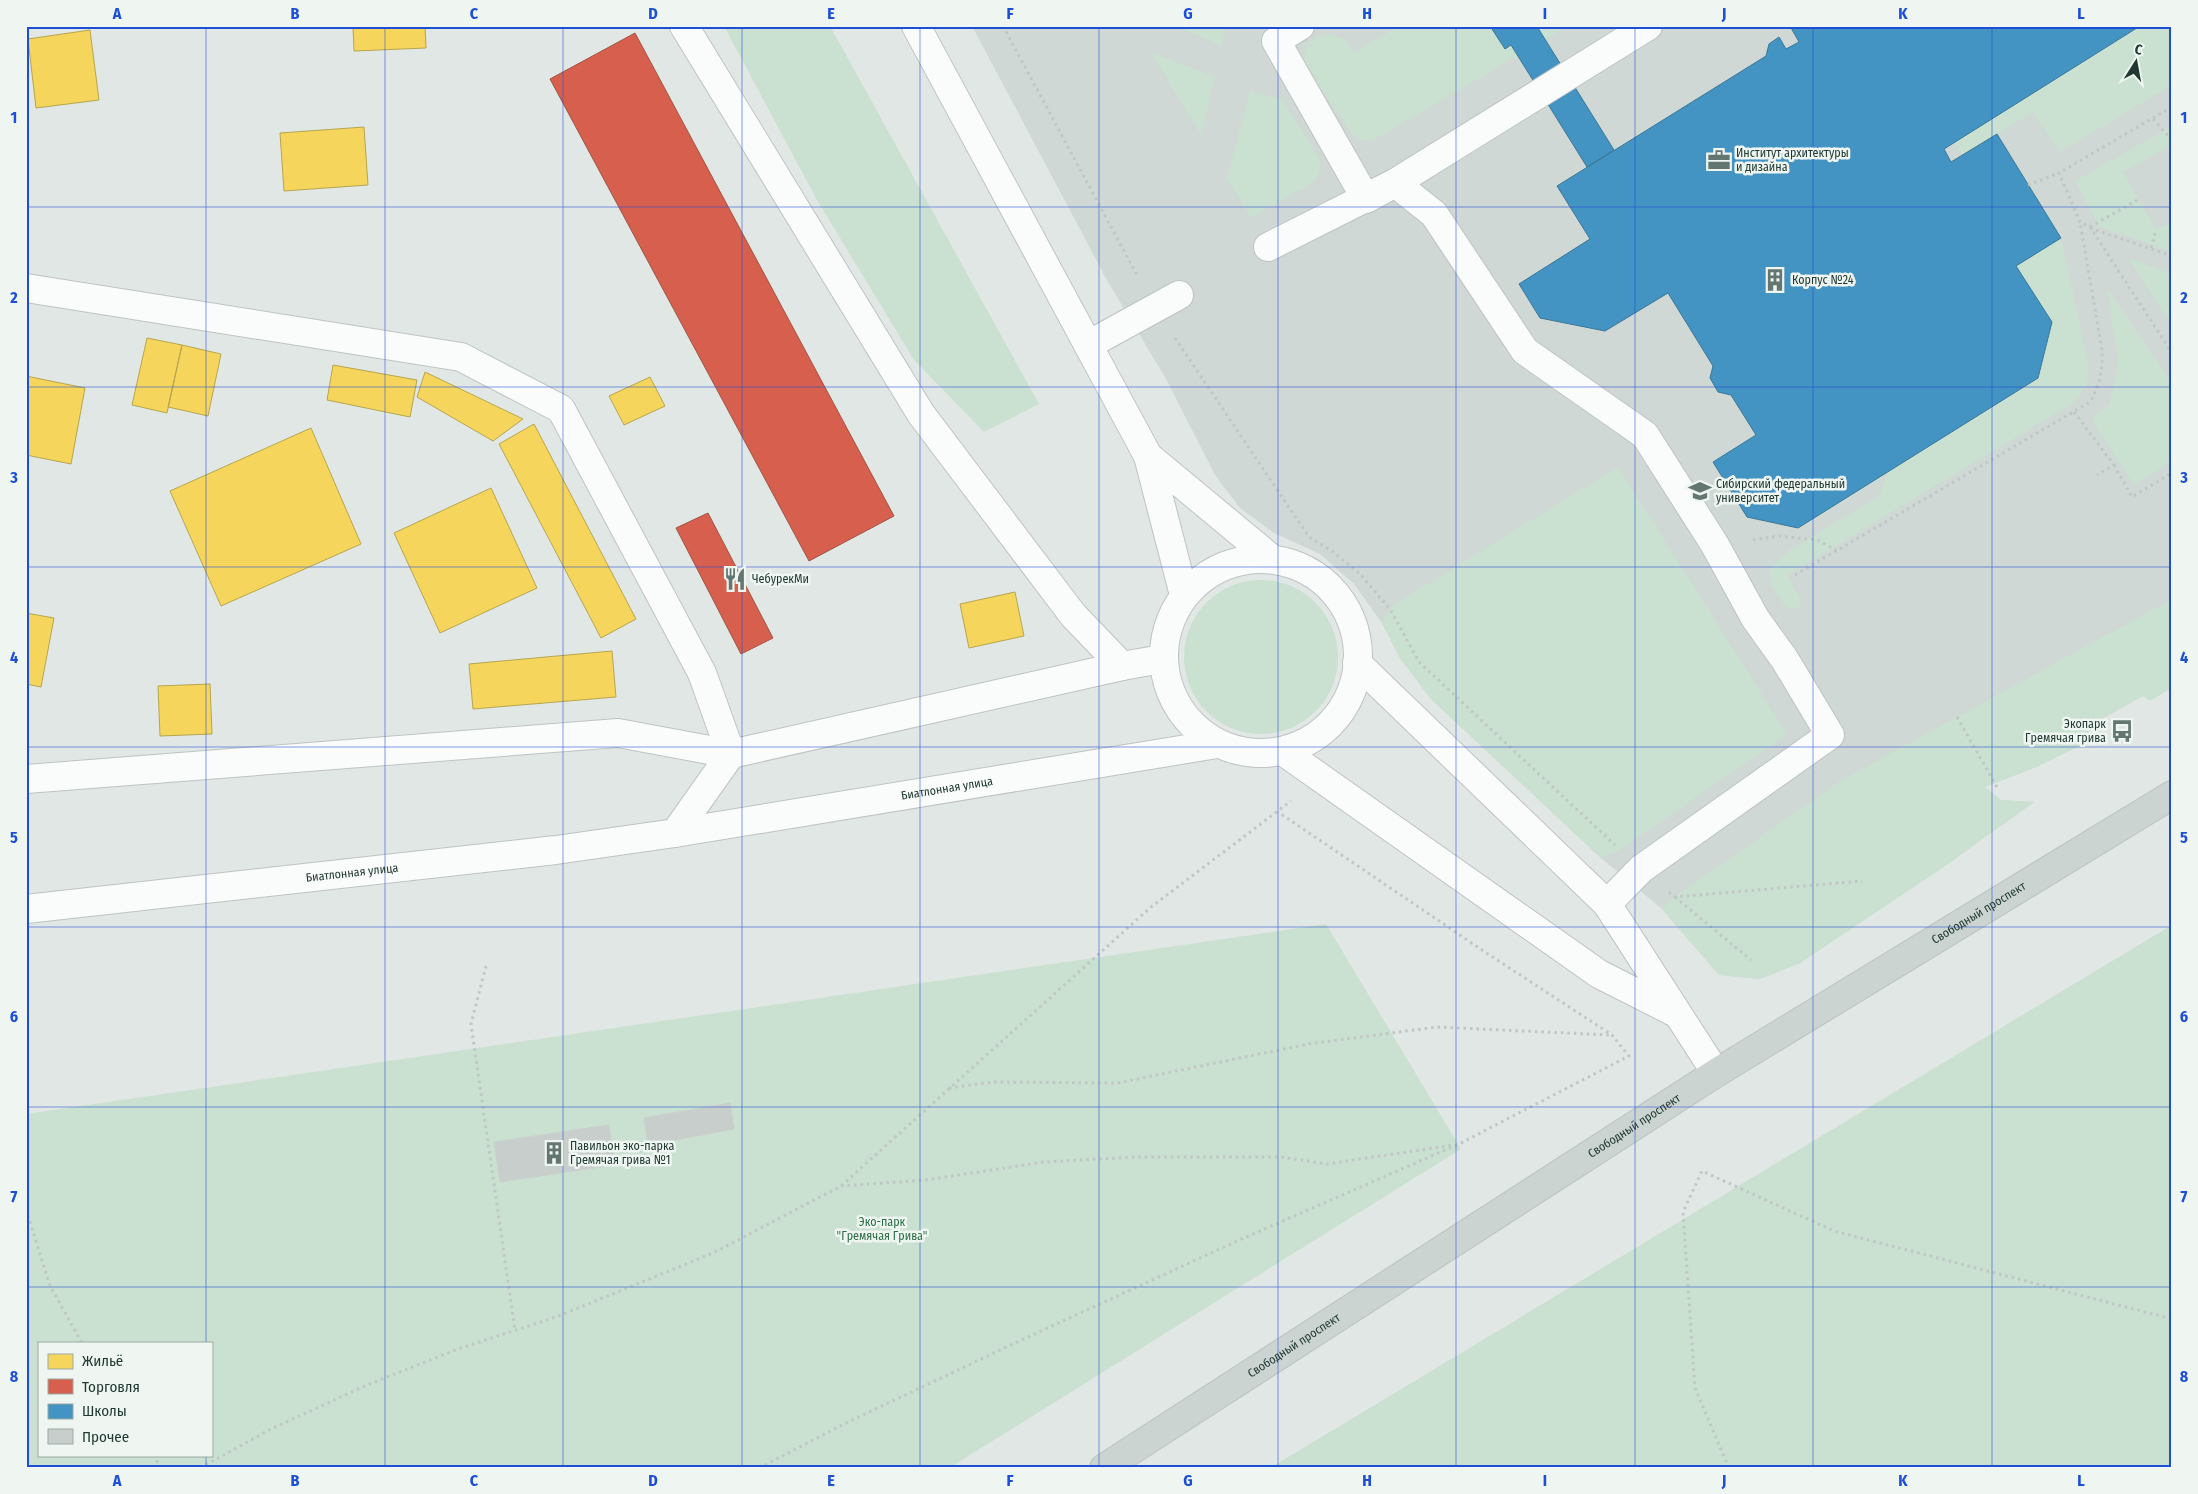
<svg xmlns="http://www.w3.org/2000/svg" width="2198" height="1494" viewBox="0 0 2198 1494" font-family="'Fira Sans Condensed',sans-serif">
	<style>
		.built { fill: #cfd8d4 }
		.green { fill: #cae0d1; fill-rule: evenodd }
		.homes { fill: #f6d55c; stroke: #b6a64f }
		.shops { fill: #d6604d; stroke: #9f5445 }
		.schools { fill: #4393c3; stroke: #387898 }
		.building { fill: #c8cecb; stroke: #cad0cd }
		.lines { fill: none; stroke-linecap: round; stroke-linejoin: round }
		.minor-casing { stroke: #bec4c1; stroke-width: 30 }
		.major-casing { stroke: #bbc3c1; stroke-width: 30 }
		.path { stroke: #bfc7c5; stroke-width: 3; stroke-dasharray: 2.5 4; stroke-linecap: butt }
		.minor { stroke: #fafbfb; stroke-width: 28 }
		.major { stroke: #ccd4d1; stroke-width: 28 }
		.grid { fill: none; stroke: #1d4ed8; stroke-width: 1; stroke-opacity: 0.55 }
		.labels { text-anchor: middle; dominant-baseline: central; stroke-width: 5; stroke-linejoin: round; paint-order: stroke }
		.poi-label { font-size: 12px; fill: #203932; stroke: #eff6f2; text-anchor: start }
		.street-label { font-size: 12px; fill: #203932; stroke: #eff6f2 }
		.park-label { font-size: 12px; fill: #2c6e45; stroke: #eff6f2 }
		.neatline { fill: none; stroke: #1d4ed8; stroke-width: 2 }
		.grid-label { font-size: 16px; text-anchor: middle; font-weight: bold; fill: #1d4ed8 }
	</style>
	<rect width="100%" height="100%" fill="#e1e7e4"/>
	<path class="built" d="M972,26h1200v661l-22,14 -7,-5 -56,31 5,13 -56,27 -51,20 16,13 33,2 -92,66 -142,95 -40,16 -41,-4 -57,-66 -61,-51 -170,-159 -31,-41 -18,-35 -28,-39 -34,-30 -46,-21 -34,-25 -25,-33 -49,-96 -58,-97z"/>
	<path class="green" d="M724,26h106l209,378 -55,28 -70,-72 -97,-160z
		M1176,26h50l-5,20z
		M1398,26h170l-196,115 -12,-1 -9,-7 -47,-69c0,-6 0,-15 4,-20 9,-10 26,-12 37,-4 4,3 7,9 9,13z
		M2140,26h32v59l-112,67 -27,-40 -71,43 -7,-13z
		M1151,52l64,25 -14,58z
		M1250,91l32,8 37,59 1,12 -5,11 -64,37 -24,-40z
		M2172,126v19l-49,27 33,58 16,-8v30l-72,-25 -25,-46z
		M2061,238l28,128 -2,19 -14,18 -286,172 14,25 -1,7 -7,3 -7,-3 -15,-22 -1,-17 20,-18 89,-54 9,-24 150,-93 14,-57 -36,-56z
		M2128,258l44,16v52z
		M2107,288l65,96v77l-38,24 -43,-66 18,-14 9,-41z
		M1618,467l169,267 -167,116 -19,8 -170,-159 -31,-41 -18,-35 8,-14 8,-7z
		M1184 657a77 77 0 1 1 154 0a77 77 0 1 1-154 0Z
		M2172,599v88l-22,14 -7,-5 -56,31 5,13 -56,27 -51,20 16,13 33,2 -92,66 -142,95 -40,16 -41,-4 -57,-66 13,-12 165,-116z
		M1326,924l135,225 -512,319h-923v-354zM39,1343h172v112h-172z
		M2172,925v543h-902z"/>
	<path class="homes" d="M353,26h72l1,22 -72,3z
		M90,30l9,70 -63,8 -8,-69z
		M364,127l4,58 -84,6 -4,-58z
		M147,338l35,7 -15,68 -35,-8z
		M182,345l39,9 -13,62 -40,-9z
		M333,365l84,15 -7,37 -83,-17z
		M425,372l98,47 -30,22 -76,-44z
		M26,376l59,12 -14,76 -45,-9z
		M650,377l15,29 -41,19 -15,-29z
		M534,424l102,195 -35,19 -102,-194z
		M311,428l50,116 -140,62 -51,-115z
		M491,488l46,100 -97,45 -46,-100z
		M1015,592l9,44 -55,12 -9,-44z
		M26,613l28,5 -13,69 -15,-3z
		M612,651l4,46 -143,12 -4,-45z
		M210,684l2,50 -52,2 -2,-50z"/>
	<path class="shops" d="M635,33l259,483 -85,45 -259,-482z
		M708,513l65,125 -32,16 -65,-126z"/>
	<path class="schools" d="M1490,26h51l-3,2 76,122 -27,17 -76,-122 -6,4z
		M1790,26h350l-196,123 7,13 46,-28 64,104 -45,28 36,56 -14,56 -240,150 -51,-11 -34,-55 43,-27 -25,-40 -13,-3 -8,-14 3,-12 -45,-73 -63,38 -65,-13 -21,-34 71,-45 -33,-53 209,-130 3,-12 10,-7 7,12 13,-7z"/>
	<path class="building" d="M730,1103l4,26 -86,16 -4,-27z
		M609,1125l5,40 -114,17 -6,-40z"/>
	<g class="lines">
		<defs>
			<g id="minor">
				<path d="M684,26l237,388 152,201 49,51"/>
				<path d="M916,26l232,430"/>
				<path d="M1300,26l-24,15 90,158 29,-16 39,31 91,137 120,84 70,110 40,73 30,42 45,75 -189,134 -34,35"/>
				<path d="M1268,247l127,-64 253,-157"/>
				<path d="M26,288l435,69 100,52 141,264 29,81"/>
				<path d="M1088,345l91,-50"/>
				<circle cx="1261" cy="656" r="97"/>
				<path d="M1184,595l-36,-139 124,103"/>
				<path d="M1357,663l250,241 109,169"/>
				<path d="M1284,752l315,222 75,38"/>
				<path d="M26,779l592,-46 113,21"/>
				<path d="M675,833l56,-79 391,-88 40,-7"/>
				<path id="s1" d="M26,909l530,-59 119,-17 542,-89"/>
			</g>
			<g id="major">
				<path id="s2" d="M1104,1468l612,-395 456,-278"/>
			</g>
		</defs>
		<use href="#minor" class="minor-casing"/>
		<use href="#major" class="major-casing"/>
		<path class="path" d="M1003,26l135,251
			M2172,107l-113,66 21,49 10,5 82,126
			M2153,119l19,21
			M2028,185l31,-12
			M2090,227l49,-28
			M2090,228l82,28
			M2151,248l5,-18
			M1175,338l134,199 23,14 28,23 30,35 29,53 196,183
			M2074,412l40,53 -17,10
			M2114,465l18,32 40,-24
			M1753,540l25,-4 40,4 19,11
			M1795,575l295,-173c10,-18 13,-32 12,-52l-22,-128
			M1957,717l41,72
			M1669,892l6,5 187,-16
			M1675,897l76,63
			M486,966l-15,58 44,306
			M949,1088l44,-6 125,1 190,-39 129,-17 173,8
			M841,1186l85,-6 118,-18 92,-5h145l46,7 127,-19
			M26,1209l24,77 32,57
			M153,1455l8,13
			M200,1468l71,-39 96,-44 91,-36 98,-32 157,-64 128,-67 310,-279 140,-106
			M759,1468l85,-44 171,-81 222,-102 222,-97 170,-88 -17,-21 -127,-83 -207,-140
			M1729,1468l-34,-80 -12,-176 19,-41 132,60 338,88"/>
		<use href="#minor" class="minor"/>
		<use href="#major" class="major"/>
	</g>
	<path class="grid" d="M206,26v1317M385,26v1442M563,26v1442M742,26v1442M920,26v1442M1099,26v1442M1278,26v1442M1456,26v1442M1635,26v1442M1813,26v1442M1992,26v1442M26,207h2146M26,387h2146M26,567h2146M26,747h2146M26,927h2146M26,1107h2146M26,1287h2146M206,1455v13"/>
	<defs>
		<symbol id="office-bare" viewBox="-9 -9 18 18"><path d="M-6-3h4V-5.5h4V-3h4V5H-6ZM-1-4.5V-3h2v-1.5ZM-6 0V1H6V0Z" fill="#647670" stroke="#eff6f2" stroke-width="2.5" paint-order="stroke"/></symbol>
		<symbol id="building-bare" viewBox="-9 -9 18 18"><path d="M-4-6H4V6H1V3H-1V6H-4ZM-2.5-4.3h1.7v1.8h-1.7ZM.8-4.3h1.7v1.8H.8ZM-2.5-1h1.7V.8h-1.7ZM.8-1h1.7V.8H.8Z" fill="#647670" stroke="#eff6f2" stroke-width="2.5" paint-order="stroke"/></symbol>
		<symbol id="university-bare" viewBox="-9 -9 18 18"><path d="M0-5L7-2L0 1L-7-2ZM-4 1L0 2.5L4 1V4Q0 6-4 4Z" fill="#647670" stroke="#eff6f2" stroke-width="2.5" paint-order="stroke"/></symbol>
		<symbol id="restaurant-bare" viewBox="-9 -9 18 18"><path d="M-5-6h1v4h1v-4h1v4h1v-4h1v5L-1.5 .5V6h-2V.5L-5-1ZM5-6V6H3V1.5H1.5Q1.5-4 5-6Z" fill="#647670" stroke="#eff6f2" stroke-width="2.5" paint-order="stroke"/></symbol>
		<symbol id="bus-bare" viewBox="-9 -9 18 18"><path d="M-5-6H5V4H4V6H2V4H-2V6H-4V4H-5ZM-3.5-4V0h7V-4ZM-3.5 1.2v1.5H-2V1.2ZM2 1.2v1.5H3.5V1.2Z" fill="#647670" stroke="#eff6f2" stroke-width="2.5" paint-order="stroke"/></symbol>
	</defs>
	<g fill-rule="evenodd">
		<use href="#office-bare" x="1703" y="144" width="32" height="32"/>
		<use href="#building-bare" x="1759" y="264" width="32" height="32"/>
		<use href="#university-bare" x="1684" y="475" width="32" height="32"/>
		<use href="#restaurant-bare" x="719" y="563" width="32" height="32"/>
		<use href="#bus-bare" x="2106" y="715" width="32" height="32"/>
		<use href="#building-bare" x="538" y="1137" width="32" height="32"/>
	</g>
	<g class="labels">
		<g class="poi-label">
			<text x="1736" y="153">Институт архитектуры<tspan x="1736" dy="14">и дизайна</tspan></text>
			<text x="1792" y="280">Корпус №24</text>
			<text x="1716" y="484">Сибирский федеральный<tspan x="1716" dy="14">университет</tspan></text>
			<text x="752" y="579">ЧебурекМи</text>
			<text x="2106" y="724" text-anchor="end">Экопарк<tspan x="2106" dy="14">Гремячая грива</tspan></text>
			<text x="570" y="1146">Павильон эко-парка<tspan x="570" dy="14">Гремячая грива №1</tspan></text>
		</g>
		<g class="street-label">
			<text stroke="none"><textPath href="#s1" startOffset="929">Биатлонная улица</textPath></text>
			<text stroke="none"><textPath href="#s1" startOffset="328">Биатлонная улица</textPath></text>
			<text stroke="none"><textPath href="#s2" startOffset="1036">Свободный проспект</textPath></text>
			<text stroke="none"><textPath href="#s2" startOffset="631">Свободный проспект</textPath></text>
			<text stroke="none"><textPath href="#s2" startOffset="226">Свободный проспект</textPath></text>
		</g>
		<g class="park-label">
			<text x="882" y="1222">Эко-парк<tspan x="882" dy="14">"Гремячая Грива"</tspan></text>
		</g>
	</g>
	<rect width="2198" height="1494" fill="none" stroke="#eff6f2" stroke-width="55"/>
	<rect x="38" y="1342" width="175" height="115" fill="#eff6f2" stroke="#9caaa5"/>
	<rect x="48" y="1354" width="25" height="15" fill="#f6d55c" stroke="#9caaa5"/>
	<text x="82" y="1366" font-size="15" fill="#203932">Жильё</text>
	<rect x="48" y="1379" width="25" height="15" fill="#d6604d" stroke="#9caaa5"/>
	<text x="82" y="1392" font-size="15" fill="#203932">Торговля</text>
	<rect x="48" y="1404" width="25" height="15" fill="#4393c3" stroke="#9caaa5"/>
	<text x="82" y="1416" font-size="15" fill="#203932">Школы</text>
	<rect x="48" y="1429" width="25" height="15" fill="#c8cecb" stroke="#9caaa5"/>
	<text x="82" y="1442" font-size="15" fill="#203932">Прочее</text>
	<g transform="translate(2136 62) rotate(11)" stroke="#eff6f2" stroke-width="4" paint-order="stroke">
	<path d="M0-4L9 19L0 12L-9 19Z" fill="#203932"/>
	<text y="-8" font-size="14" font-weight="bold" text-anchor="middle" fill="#203932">С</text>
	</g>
	<rect x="28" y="28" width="2142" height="1438" class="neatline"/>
	<g class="grid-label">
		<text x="117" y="19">A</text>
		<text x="295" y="19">B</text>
		<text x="474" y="19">C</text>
		<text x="653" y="19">D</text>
		<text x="831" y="19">E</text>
		<text x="1010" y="19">F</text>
		<text x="1188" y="19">G</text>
		<text x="1367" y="19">H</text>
		<text x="1545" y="19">I</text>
		<text x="1724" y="19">J</text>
		<text x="1903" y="19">K</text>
		<text x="2081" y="19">L</text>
		<text x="14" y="123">1</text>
		<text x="2184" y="123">1</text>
		<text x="14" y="303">2</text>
		<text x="2184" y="303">2</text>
		<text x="14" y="483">3</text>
		<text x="2184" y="483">3</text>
		<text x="14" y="663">4</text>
		<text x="2184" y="663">4</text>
		<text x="14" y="843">5</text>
		<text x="2184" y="843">5</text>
		<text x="14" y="1022">6</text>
		<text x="2184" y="1022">6</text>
		<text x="14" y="1202">7</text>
		<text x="2184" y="1202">7</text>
		<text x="14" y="1382">8</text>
		<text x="2184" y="1382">8</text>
		<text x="117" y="1486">A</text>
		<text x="295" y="1486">B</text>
		<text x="474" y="1486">C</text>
		<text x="653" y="1486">D</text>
		<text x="831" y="1486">E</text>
		<text x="1010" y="1486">F</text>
		<text x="1188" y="1486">G</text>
		<text x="1367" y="1486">H</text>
		<text x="1545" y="1486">I</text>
		<text x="1724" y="1486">J</text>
		<text x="1903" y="1486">K</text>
		<text x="2081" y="1486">L</text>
	</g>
</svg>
